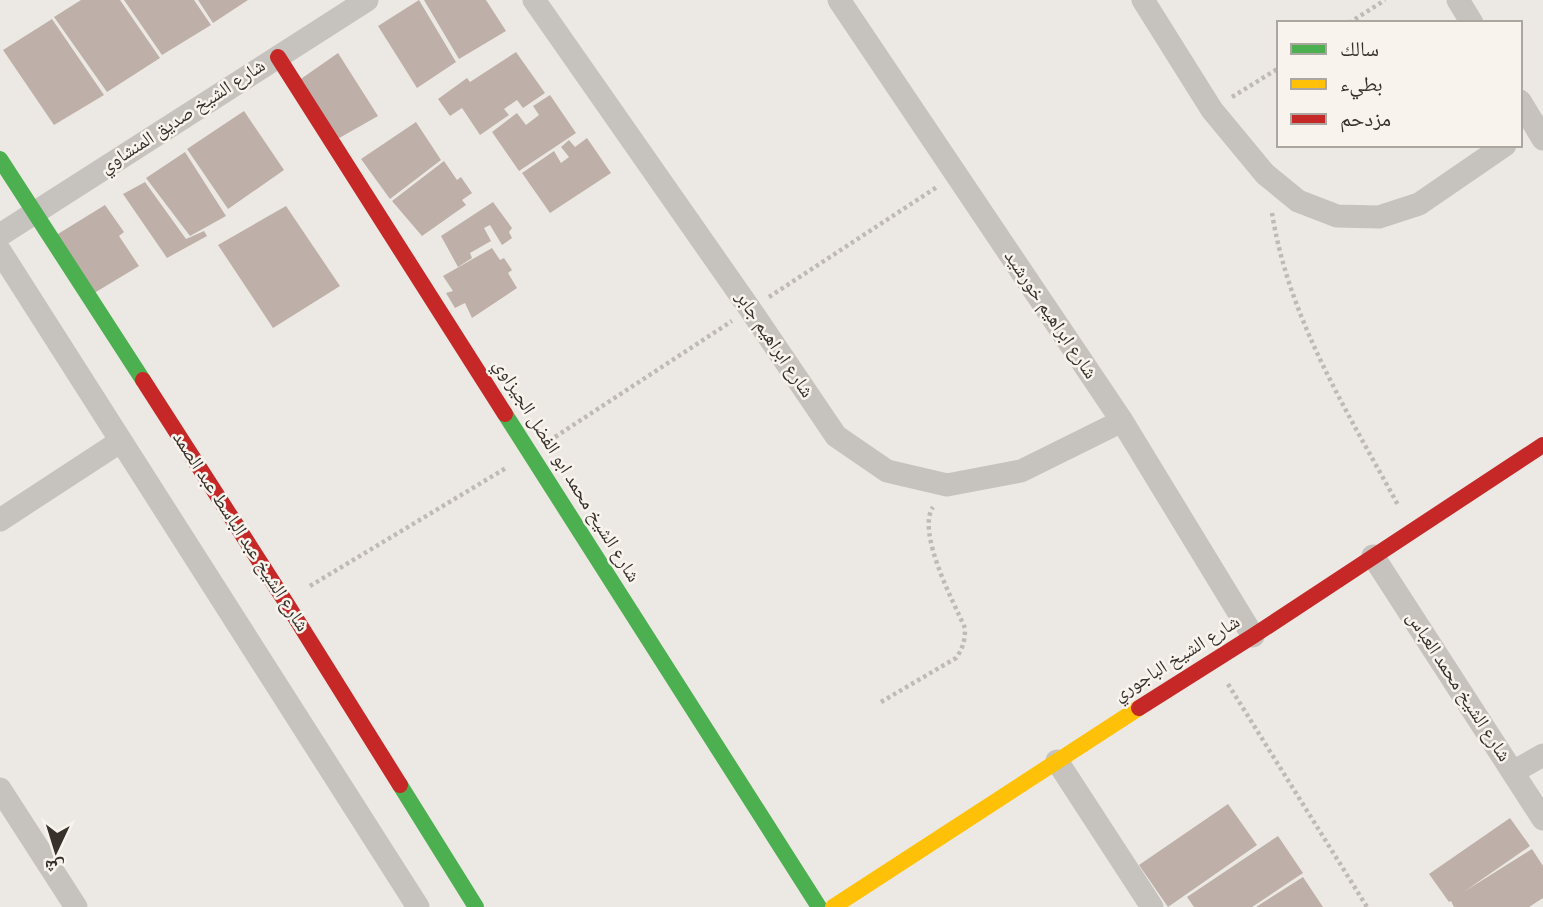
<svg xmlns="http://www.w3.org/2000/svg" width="1543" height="907" viewBox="0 0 1543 907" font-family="Overpass,'Noto Naskh Arabic',sans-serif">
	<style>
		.building { fill: #beb0a8 }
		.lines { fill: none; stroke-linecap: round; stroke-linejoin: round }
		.path { stroke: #bfbab5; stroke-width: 4.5; stroke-dasharray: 3.5 3.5; stroke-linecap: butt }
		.street { stroke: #c6c2bd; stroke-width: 23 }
		.fast { stroke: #4caf50; stroke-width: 16 }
		.slow { stroke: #ffc107; stroke-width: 16 }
		.jam { stroke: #c62828; stroke-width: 16 }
		.labels { text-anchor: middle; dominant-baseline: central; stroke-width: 5; stroke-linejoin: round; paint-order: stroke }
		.street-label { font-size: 19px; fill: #37302b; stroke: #f8f4ed }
	</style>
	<rect width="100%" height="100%" fill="#ece9e4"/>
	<path class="building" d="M81,0h39l40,58 -53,34 -53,-75z
		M124,0h70l17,25 -49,30z
		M198,0h50l-35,23z
		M419,0l37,62 -39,26 -39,-62z
		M424,0h62l20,31 -47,28z
		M52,19l52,76 -50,30 -51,-75z
		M516,52l29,41 -22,15 -6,-8 -13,9 5,6 -29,20 -18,-27 -12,8 -12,-17 29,-21 3,4z
		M338,53l40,63 -44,25 -36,-60z
		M550,95l26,38 -57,38 -27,-39 25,-19 9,12 13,-10 -6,-9z
		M244,111l40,59 -56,39 -41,-60z
		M416,122l25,38 -51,39 -29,-40z
		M587,138l24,35 -61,40 -28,-40 32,-22 7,12 8,-6 -8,-10 8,-7 6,7z
		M185,152l41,64 -36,20 -44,-58z
		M444,161l13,19 4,-3 11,16 -10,7 4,5 -44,31 -30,-35z
		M145,182l41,57 18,-8 3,5 -40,22 -44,-64z
		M493,202l19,26 -3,4 3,6 -10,7 -12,-20 -6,3 7,13 -21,12 2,5 -14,9 -17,-31z
		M105,205l19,27 -5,4 20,30 -48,29 -38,-58z
		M286,206l54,80 -67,42 -55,-83z
		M492,248l8,12 4,-2 8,12 -4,3 9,15 -45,30 -7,-15 -10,5 -9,-15 7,-2 -10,-15z
		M1228,804l29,41 -89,62 -29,-42z
		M1510,818l20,28 -65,45 67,-42 11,17v32l-14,9h-75l-3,-6 -2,1 -20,-28z
		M1278,836l25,37 -51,34h-58l-7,-10z
		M1303,877l20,30h-67z"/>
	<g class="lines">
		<path class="path" d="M1349,23l36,-23
			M1232,97l47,-29
			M1272,213c17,107 75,198 126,292
			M769,297l168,-110
			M555,437l177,-116
			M310,586l196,-118
			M1228,684l139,223
			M881,702l75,-44c7,-10 9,-17 9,-30 -11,-25 -49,-96 -32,-121"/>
		<path class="street" d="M534,0l216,309 86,127 51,35 60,14 74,-14 101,-50
			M839,0l283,421 131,215
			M1143,0l69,110 53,64 33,27 39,15 42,1 40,-13 86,-59
			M1458,0l14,23
			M1520,101l23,38
			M0,235l367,-235
			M0,251l418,656
			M0,520l121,-79
			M1373,556l170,263
			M1057,761l95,146
			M1513,772l30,-17
			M0,789l76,118"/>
		<path class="fast" d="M0,159l143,221
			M505,414l314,493
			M400,785l76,122"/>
		<path class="slow" d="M833,907l306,-199"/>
		<path class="jam" d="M278,57l227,357
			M143,380l142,221 115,184
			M1139,708l114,-72 290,-191"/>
	</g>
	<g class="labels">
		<g class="street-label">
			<text transform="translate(183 117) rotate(-33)">شارع الشيخ صديق المنشاوي</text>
			<text transform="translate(1050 315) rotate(56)">شارع ابراهيم خورشيد</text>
			<text transform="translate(774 345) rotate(56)">شارع ابراهيم جابر</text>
			<text transform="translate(566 471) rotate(58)">شارع الشيخ محمد ابو الفضل الجيزاوي</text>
			<text transform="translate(240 532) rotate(57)">شارع الشيخ عبد الباسط عبد الصمد</text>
			<text transform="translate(1177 659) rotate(-32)">شارع الشيخ الباجوري</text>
			<text transform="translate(1458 687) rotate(57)">شارع الشيخ محمد العباس</text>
		</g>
	</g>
	<rect x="1277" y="21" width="245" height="126" fill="#f8f4ed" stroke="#aba69f" stroke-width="2"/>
	<rect x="1291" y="44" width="35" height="10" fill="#4caf50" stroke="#aba69f" stroke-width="2"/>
	<text x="1340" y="56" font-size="21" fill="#37302b">سالك</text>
	<rect x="1291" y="79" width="35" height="10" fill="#ffc107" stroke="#aba69f" stroke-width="2"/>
	<text x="1340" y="91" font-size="21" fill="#37302b">بطيء</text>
	<rect x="1291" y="114" width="35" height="10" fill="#c62828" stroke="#aba69f" stroke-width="2"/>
	<text x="1340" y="126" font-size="21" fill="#37302b">مزدحم</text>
	<g transform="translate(56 851) rotate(184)" stroke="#f8f4ed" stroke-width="5" paint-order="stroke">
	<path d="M0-5L12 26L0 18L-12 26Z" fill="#37302b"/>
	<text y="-10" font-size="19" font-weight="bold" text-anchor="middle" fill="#37302b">ش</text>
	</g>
</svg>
